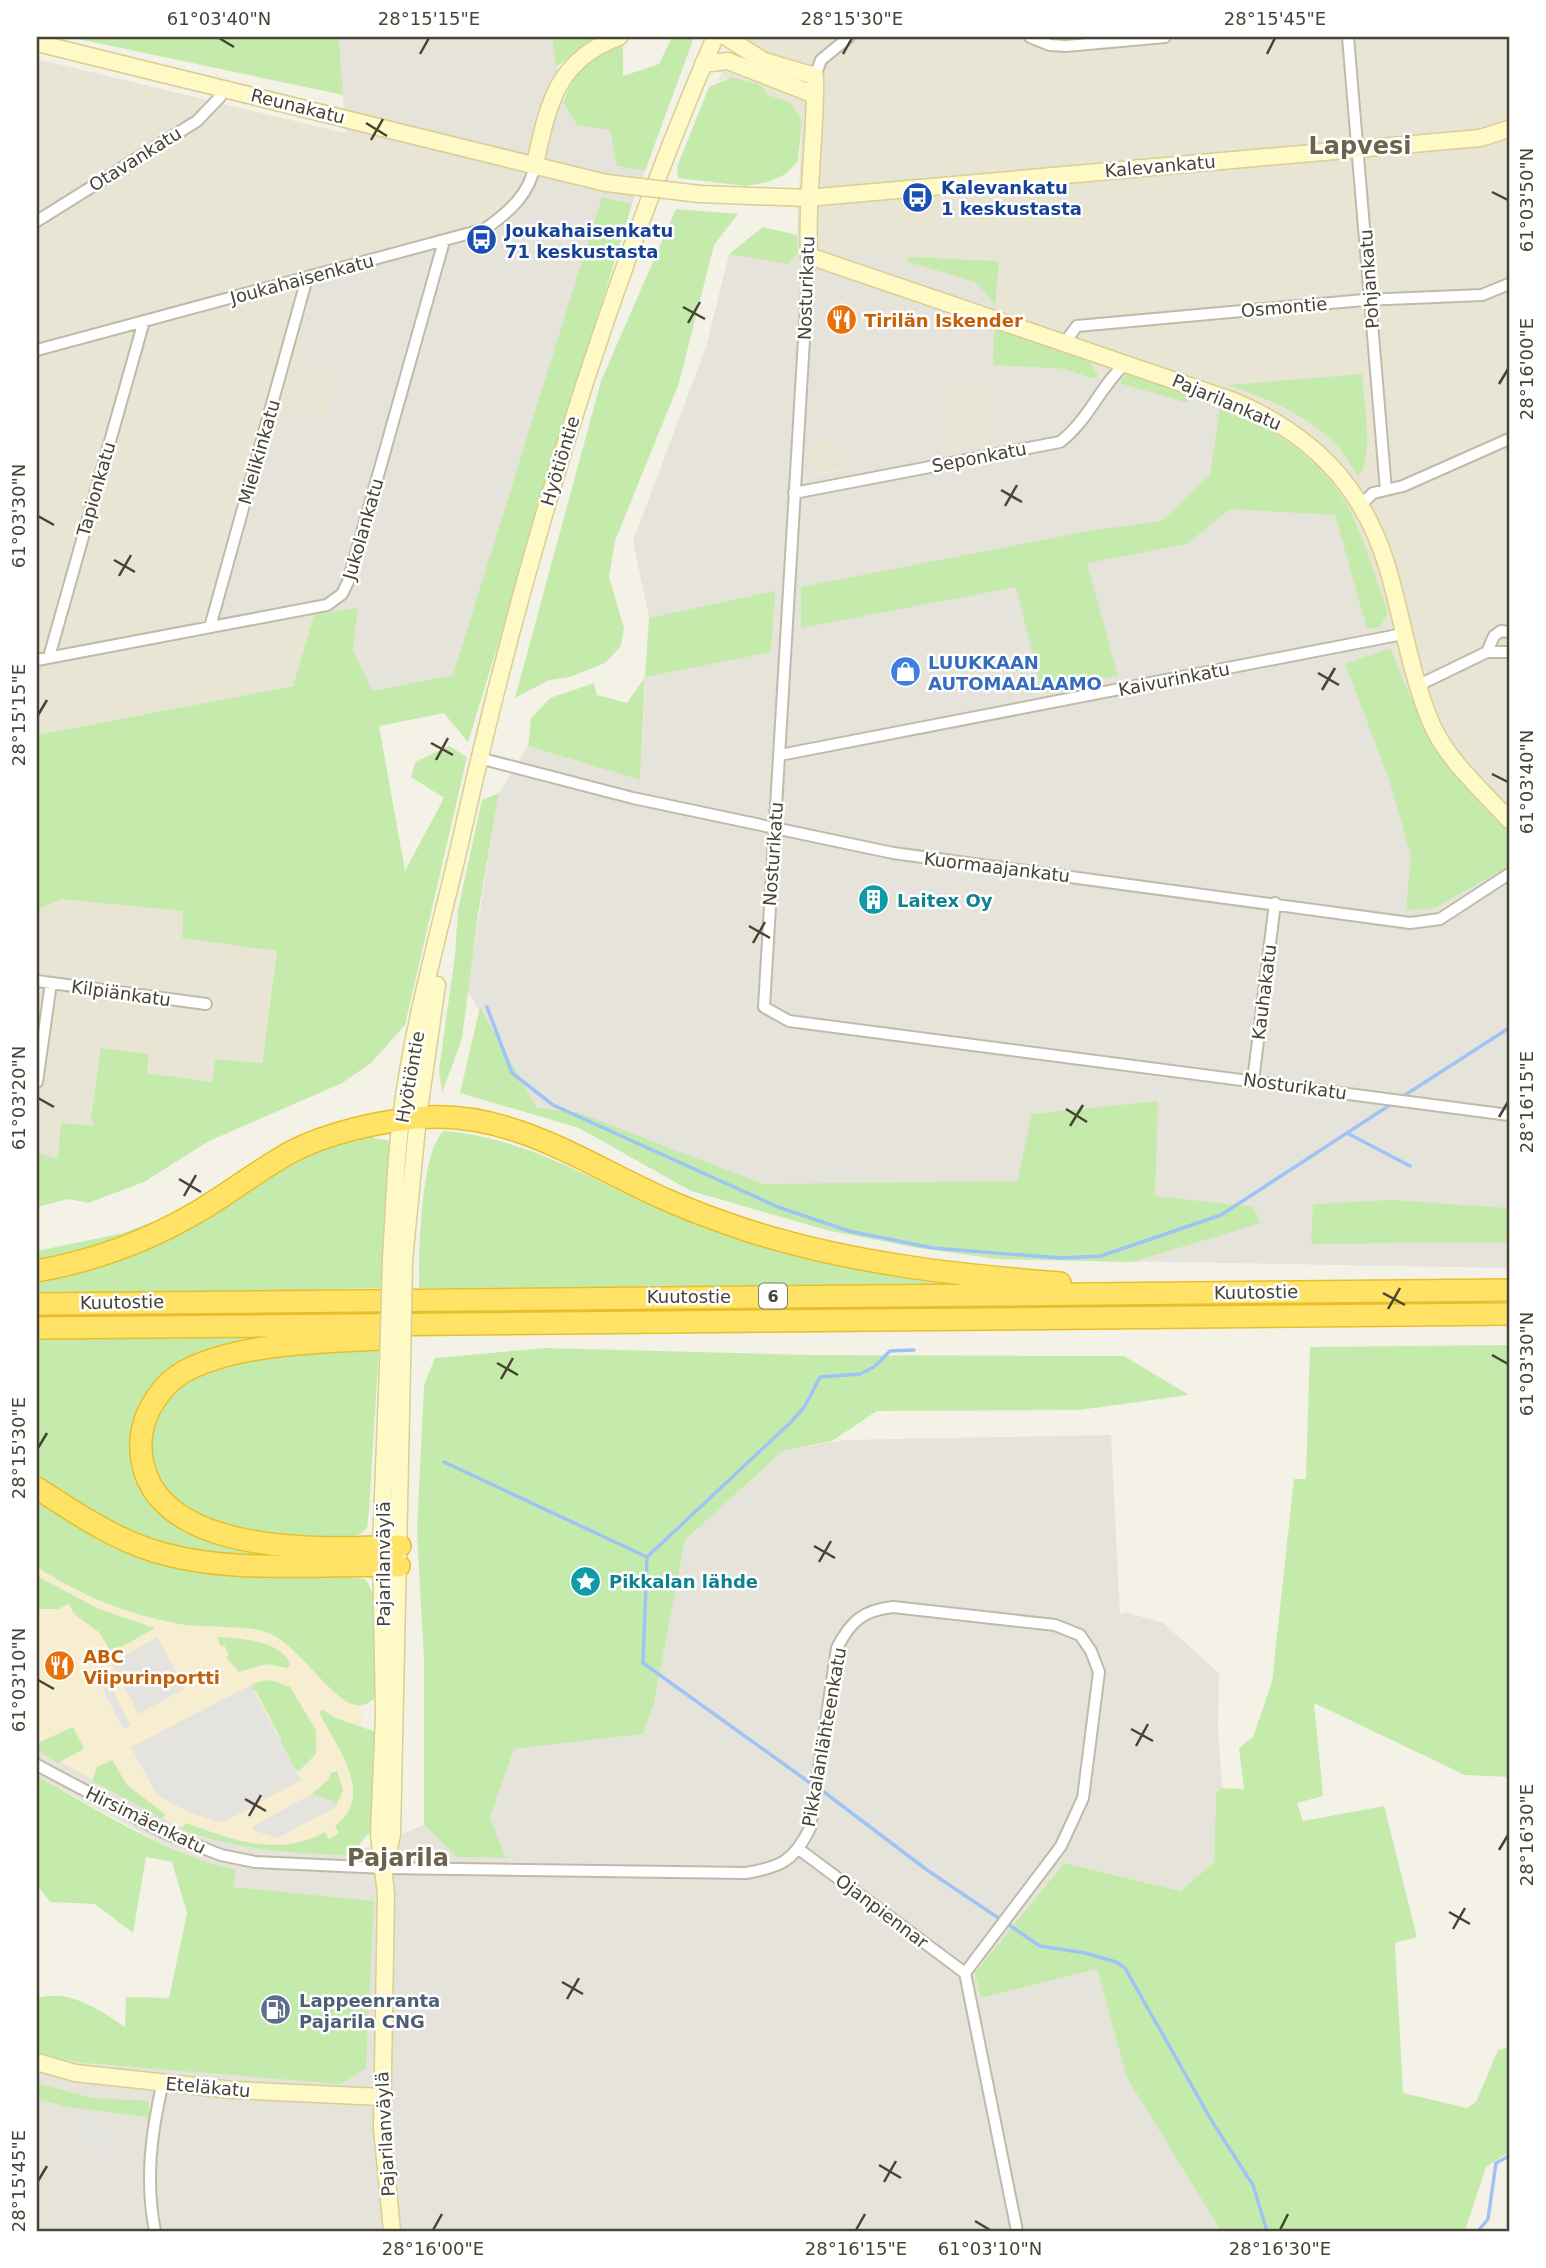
<svg xmlns="http://www.w3.org/2000/svg" width="1546" height="2268" viewBox="0 0 1546 2268" font-family="'DejaVu Sans',sans-serif">
	<style>
		.residential { fill: #e8e5d4 }
		.commercial { fill: #f7edd0 }
		.industrial { fill: #e6e3db; fill-rule: evenodd }
		.green { fill: #c5ebac }
		.parking { fill: #e5e3de }
		.lines { fill: none; stroke-linecap: round; stroke-linejoin: round }
		.stream { stroke: #9ec4f5; stroke-width: 3.5 }
		.street-casing { stroke: #c0bba8; stroke-width: 14 }
		.secondary-casing { stroke: #d7cf93; stroke-width: 19 }
		.highway-casing { stroke: #e7bf2d; stroke-width: 24 }
		.street { stroke: #fff; stroke-width: 10 }
		.secondary { stroke: #fffac5; stroke-width: 16 }
		.highway { stroke: #ffe366; stroke-width: 21 }
		.secondary-bridge-casing { stroke: #d7cf93; stroke-width: 19; stroke-linecap: butt }
		.secondary-bridge { stroke: #fffac5; stroke-width: 16 }
		.ticks { fill: none; stroke: #474335; stroke-width: 2.5 }
		.labels { text-anchor: middle; dominant-baseline: central; stroke-width: 5; stroke-linejoin: round; paint-order: stroke }
		.shield { fill: #fff; stroke: #7e7b72; stroke-width: 2 }
		.shield-label { font-size: 16px; font-weight: bold; fill: #474335 }
		.street-label { font-size: 18px; fill: #474335; stroke: #fff }
		.transit-label { font-size: 18px; font-weight: bold; fill: #164399; stroke: #fff; text-anchor: start }
		.food-label { font-size: 18px; font-weight: bold; fill: #c56008; stroke: #fff; text-anchor: start }
		.shop-label { font-size: 18px; font-weight: bold; fill: #366cbe; stroke: #fff; text-anchor: start }
		.culture-label { font-size: 18px; font-weight: bold; fill: #0d838f; stroke: #fff; text-anchor: start }
		.service-label { font-size: 18px; font-weight: bold; fill: #4e5e75; stroke: #fff; text-anchor: start }
		.district-label { font-size: 24px; font-weight: bold; fill: #6b634b; stroke: #fff }
		.neatline { fill: none; stroke: #474335; stroke-width: 2.5 }
		.ticks-label { font-size: 18px; text-anchor: middle; fill: #474335 }
	</style>
	<rect width="100%" height="100%" fill="#f4f2e6"/>
	<path class="residential" d="M739,37h770v792l-55,-60 -27,-39 -27,-54 -9,-28 -3,-35 -168,-206 -29,-13 -72,-11 -21,-8 -8,-13 -13,-6 -83,-27 4,-68 -89,-4 -97,-9 -15,-13 5,-115 -12,-18 -22,-7 -7,-10 -29,-8 -14,4z
		M37,59l470,113 19,11 -27,29 -18,12 -41,13 -147,125 48,13 -15,48 -61,-18 -67,233 116,-23 -21,71 -256,49z
		M945,379l47,3 -4,61 -48,9z
		M810,440l37,3 -2,28 -24,1 -8,-5 -4,-8z
		M61,898l122,13 -1,27 95,12 -15,113 -47,-4 -2,24 -66,-10 -89,86 -21,-7v-242z"/>
	<path class="commercial" d="M37,1547l315,69 10,70 -2,96 -7,71 -74,-1 -52,-10 -49,-16 -141,-77z"/>
	<path class="industrial" d="M339,37h213l11,65 14,23 33,5 7,36 28,5 -13,33 -164,538 -24,-29 -65,13 -6,-35 -20,-41 4,-43 -159,31 67,-234 61,19 15,-48 -48,-13 26,-92 162,-46 18,-12 27,-29 -19,-11 -162,-39z
		M763,227l34,8 15,13 97,9 90,4 -6,104 71,4 30,10 4,-4 21,8 7,-8 65,19 63,25 40,26 37,37 17,26 40,105 3,35 9,28 27,54 27,39 55,60v439l-512,-9 -84,-12 -87,-17 -249,-118 -40,-4 -70,-118 32,-197 29,-47 112,34 9,-162 -16,-77 73,-194 23,-93zM945,379l46,3 -3,61 -48,9zM810,441l37,2 -2,28 -24,2 -8,-6 -4,-8z
		M1111,1435l9,180 5,-3 38,11 56,50 -1,54 4,61 -6,5 -2,69 -32,29 -118,-28 -89,110 6,25 116,-29 30,109 94,153h-1184v-132l30,8 81,9 1,-14 -56,-4 -56,-15v-29l46,9 258,20 32,-182 -141,-14 3,-17 -27,-6 -49,-22 -122,-66v-27l141,77 49,16 52,10 74,1 71,-28 33,32 48,1 -15,-40 24,-69 129,-15 11,-31 31,-163 98,-89 61,-11z"/>
	<path class="green" d="M69,37h270l4,58z
		M552,37h44l-40,30z
		M672,37h22l-49,134 -28,-5 -7,-36 -33,-5 -14,-23c16,-36 23,-44 60,-58v32l36,-12z
		M732,77l29,8 7,10 22,7 12,18 -4,41 -12,13 -18,8 -22,4 -68,-8 -1,-11 32,-80z
		M602,197l30,7 -164,538 -24,-29 -65,13 26,145 39,-73 -33,-21 4,-15 34,-16 18,11 -62,268 -34,38 -29,20 -133,58 -65,41 -56,21 -20,-4 -31,8v-55l21,7 3,-36 33,3 -3,-8 10,-70 48,6 -2,19 65,9 3,-23 47,4 15,-112 -95,-13 1,-27 -122,-12 -24,11v-175l256,-49 21,-71 44,-8 -5,43 20,41 80,-16z
		M676,209l62,5 -24,31 -35,138 -64,158 -6,36 15,51 -3,18 -16,17 -35,14 -21,3 -34,18 86,-317z
		M763,227l34,8 1,18 -10,11 -59,-10z
		M909,257l90,4 -4,44 -19,-23 -68,-20z
		M994,329l83,27 13,6 8,13 -4,4 -30,-10 -71,-4z
		M1136,374l55,20 -3,9 -69,-20 7,-8z
		M1362,374c2,24 12,85 -4,103 -7,-11 -13,-23 -22,-32 -28,-30 -70,-47 -108,-60z
		M1220,407c51,19 101,51 128,100 17,32 27,71 40,106l-8,14 -13,2 -32,-114 -105,-6 -43,35 -100,19 31,113 -76,15 -26,-104 -215,41v-41l288,-56 73,-10 48,-46z
		M775,591l-4,61 -126,25 -5,103 -112,-34 3,-28 19,-20 44,-15 3,12 30,8 18,-26 4,-59z
		M1391,648c24,75 66,124 118,181v37l-76,43 -27,1 5,-54 -22,-77 -44,-115z
		M499,793l-21,121 -16,125 -20,54 -3,-23 16,-115 3,-45 24,-110z
		M480,1007l57,101 40,4 186,72 254,-3 15,-67 126,-13 -3,95 98,11 8,16 -129,39 -135,-3 -84,-12 -87,-17 -135,-39 -112,-63 -119,-35z
		M444,1131c87,7 156,54 234,86 94,39 197,51 296,69l-555,2c0,-33 1,-137 25,-157z
		M367,1136l27,6 -10,90v56l-347,8v-16l116,-35 77,-40 76,-51z
		M1391,1200l118,8v34l-198,2 2,-40z
		M192,1207l-57,27 -98,29v-12l86,-18z
		M328,1336l-124,19 -68,79 39,88 196,35 -157,-1 -68,-15 -109,-60v-142z
		M1509,1345v432l-44,-2 -151,-72 9,93 -26,7 6,18 81,-15 33,131 -22,6 8,150 64,15 9,-6 22,-52 11,-3v105l-23,15 -21,64h-244l-94,-153 -30,-109 -116,29 -6,-25 89,-110 117,28 33,-29 2,-69 6,-5 22,1 -5,-41 14,-11 19,-55 22,-203h12l4,-132z
		M379,1346l-10,165 -2,17 -9,7 -26,5 -97,-7 -62,-31 -18,-26 -5,-44 9,-23 14,-20 30,-19 39,-8z
		M545,1348l265,7 314,1 65,39 -110,15 -202,1 -45,30 -49,10 -98,89 -31,163 -11,31 -129,15 -24,69 16,40 -49,-1 -33,-32v-164l-7,-129 7,-147 11,-27z
		M37,1499l54,35 40,18 234,27c21,30 12,81 12,117 -12,11 -18,12 -32,5 -23,-17 -48,-52 -70,-65 -22,-13 -69,-7 -95,-12 -52,-9 -100,-29 -143,-57z
		M37,1576l62,33 56,19 -44,25 -11,-20 -26,-19 -5,-10 -11,5h-21z
		M217,1637c21,1 66,3 73,28l-3,3 -20,-4 -28,8 -13,-15 3,-2 -5,-10 -3,2z
		M270,1680l20,7 26,43v24l-17,17 -22,-6 -2,-4 6,-22 -25,-48 -7,-2 -11,5 19,-12z
		M323,1710l13,8 40,14 -2,98c-11,5 -14,18 -25,25 -58,-1 -113,-5 -168,-26l5,-6c47,17 93,35 139,9l4,7 10,-6 -4,-7c41,-31 2,-78 -16,-114z
		M73,1727l11,22 -26,14 -21,-13 3,-8z
		M112,1760l15,25 38,29 -2,5 -71,-38 5,-14z
		M337,1771l6,19 -9,20 1,-8 -23,-8 15,-13 4,-8z
		M37,1776c63,35 128,78 199,94l-3,17 141,14 -8,167 -25,16 -258,-21 -46,-9v-56c33,-9 61,11 88,29l1,-30 43,1 18,-85 -15,-51 -26,-5 -13,76 -38,-29 -45,-2 -13,-17z
		M37,2083l56,15 56,3v16l-82,-10 -30,-8z"/>
	<path class="parking" d="M157,1637l28,51 -46,26 -28,-51z
		M107,1678l24,48 -8,3 -24,-47z
		M251,1685l50,95 -79,43 -33,-11 -32,-17 -26,-48z
		M312,1794l24,8 -2,6 -57,30 -25,-8 3,-5z
		M80,2112l39,17 -11,27 -39,-18z"/>
	<g class="lines">
		<path class="stream" d="M487,1007l25,66 41,32 225,102 71,24 84,17 128,10 40,-2 120,-41 172,-112
			M1402,1097l107,-69
			M1347,1133l63,33
			M444,1462l203,95
			M813,1785l-170,-122 4,-106 144,-135 14,-16 15,-29 40,-3 14,-7 16,-16 24,-1
			M820,1789l107,81 113,76 45,7 31,9 9,6 88,155 40,62 14,46
			M1478,2231l10,-12 8,-56 13,-7"/>
		<defs>
			<path id="street" d="M1030,37l20,8 16,1 99,-9
				M1348,37l38,453 -13,3 -13,13
				M815,76l6,-16 28,-23
				M37,221l160,-100 23,-24 3,-10
				M809,256l-45,751 25,14 720,94
				M1065,342l12,-16 287,-26 118,-5 27,-11
				M37,350l448,-121c24,-17 45,-35 50,-65
				M1386,490l17,-4 106,-47
				M794,493l266,-51c29,-22 40,-56 67,-80
				M210,627l97,-349
				M1487,652l7,-16 7,-5 8,1
				M49,657l95,-336
				M37,660l290,-55 15,-11 6,-12 96,-341
				M1419,685l68,-33h22
				M780,755l623,-121
				M479,758l154,40 260,55 517,70 30,-4 69,-45
				M37,981l169,23
				M1253,1081l22,-178
				M37,1082l14,-99
				M37,1765l128,68 56,22 34,7 130,6 361,5c35,-6 48,-12 64,-45l27,-180c13,-26 26,-38 56,-41l162,18 25,10 11,16 8,21 -16,126 -22,48 -96,127
				M800,1850l165,123
				M965,1973l52,258
				M155,2231c-10,-50 -4,-99 8,-149"/>
			<path id="secondary" d="M726,37l38,24 51,15c1,61 -9,120 -6,180l425,145c77,33 128,83 153,165 16,53 23,108 45,159 16,36 51,66 77,95
				M37,43l569,140
				M703,64l25,-3 87,34
				M535,164c13,-59 21,-104 84,-127
				M700,194l107,4 673,-60 29,-9
				M391,1259c3,-46 4,-93 10,-140 11,-94 39,-188 60,-280 61,-275 143,-544 254,-802
				M404,1260l14,-143 19,-132
				M388,1366l-7,181 3,169 -5,118 7,60 -4,235 10,102
				M387,1858l5,-24 10,-468
				M37,2062l38,11 158,17 148,7"/>
			<path id="highway" d="M37,1271c56,-10 113,-31 162,-60 32,-19 61,-42 92,-59 36,-19 86,-30 126,-34 92,-10 170,47 250,82 27,12 55,22 82,31 101,32 206,44 311,52
				M37,1304l1472,-14
				M37,1328l1472,-14
				M397,1338c-65,4 -152,3 -210,32 -24,12 -44,42 -46,69 -6,119 181,111 259,107
				M37,1488c37,24 75,50 117,63 77,24 165,12 245,15"/>
		</defs>
		<use href="#street" class="street-casing"/>
		<use href="#secondary" class="secondary-casing"/>
		<use href="#highway" class="highway-casing"/>
		<use href="#street" class="street"/>
		<use href="#secondary" class="secondary"/>
		<use href="#highway" class="highway"/>
		<defs>
			<path id="secondary-bridge" d="M606,183l94,11
				M388,1366l3,-107
				M402,1366l2,-106"/>
		</defs>
		<use href="#secondary-bridge" class="secondary-bridge-casing"/>
		<use href="#secondary-bridge" class="secondary-bridge"/>
	</g>
	<path class="ticks" d="M219,38l15,9M420,54l9,-16M843,54l9,-16M1267,54l8,-16M366,123l21,13M371,140l12,-21M1492,192l16,8M683,307l22,12M688,323l12,-21M1499,384l9,-15M1001,490l21,12M1005,506l12,-21M38,516l16,9M114,560l21,12M119,576l12,-21M1318,673l21,12M1322,690l13,-22M38,715l9,-15M431,743l22,12M436,760l12,-22M1492,774l16,8M749,926l21,12M753,943l12,-21M38,1098l16,9M1066,1109l21,13M1499,1117l9,-15M1070,1126l13,-21M179,1179l22,13M184,1196l12,-21M1383,1293l22,12M1388,1309l12,-21M1492,1355l16,9M497,1363l21,12M501,1379l12,-21M38,1448l9,-15M814,1546l21,12M819,1562l12,-21M38,1680l16,9M1131,1729l22,12M1136,1746l12,-22M245,1799l21,12M249,1816l12,-21M1499,1850l9,-15M1449,1912l21,12M1453,1929l12,-21M562,1982l21,12M567,1999l12,-21M879,2165l22,13M38,2181l9,-15M884,2182l12,-21M975,2221l15,9M433,2230l9,-16M856,2230l9,-16M1280,2230l8,-16"/>
	<defs>
		<symbol id="bus-disc" viewBox="-11 -11 22 22"><circle r="9.5" fill="#1a4fb4" stroke="#fff"/><path d="M-5-6H5V4H4V6H2V4H-2V6H-4V4H-5ZM-3.5-4V0h7V-4ZM-3.5 1.2v1.5H-2V1.2ZM2 1.2v1.5H3.5V1.2Z" fill="#fff"/></symbol>
		<symbol id="restaurant-disc" viewBox="-11 -11 22 22"><circle r="9.5" fill="#e8710a" stroke="#fff"/><path d="M-5-6h1v4h1v-4h1v4h1v-4h1v5L-1.5 .5V6h-2V.5L-5-1ZM5-6V6H3V1.5H1.5Q1.5-4 5-6Z" fill="#fff"/></symbol>
		<symbol id="shop-disc" viewBox="-11 -11 22 22"><circle r="9.5" fill="#3f7fe0" stroke="#fff"/><path d="M-5-2.5h2.3a2.7 3.5 0 0 1 5.4 0H5L5.5 6h-11ZM-1.5-2.5h3a1.5 2.3 0 0 0-3 0Z" fill="#fff"/></symbol>
		<symbol id="building-disc" viewBox="-11 -11 22 22"><circle r="9.5" fill="#0f9aa8" stroke="#fff"/><path d="M-4-6H4V6H1V3H-1V6H-4ZM-2.5-4.3h1.7v1.8h-1.7ZM.8-4.3h1.7v1.8H.8ZM-2.5-1h1.7V.8h-1.7ZM.8-1h1.7V.8H.8Z" fill="#fff"/></symbol>
		<symbol id="sight-disc" viewBox="-11 -11 22 22"><circle r="9.5" fill="#0f9aa8" stroke="#fff"/><path d="M0-6L1.8-2.2L6-1.7L2.9 1.2L3.7 5.4L0 3.3L-3.7 5.4L-2.9 1.2L-6-1.7L-1.8-2.2Z" fill="#fff"/></symbol>
		<symbol id="fuel-disc" viewBox="-11 -11 22 22"><circle r="9.5" fill="#5c6f8a" stroke="#fff"/><path d="M-5.5-6h7V0h2V4h1.3V-2.5L3-4.5l.8-.8L6-3V5H2.5V1h-1V6h-7ZM-4.2-4.7v3.2H.2V-4.7Z" fill="#fff"/></symbol>
	</defs>
	<g fill-rule="evenodd">
		<use href="#bus-disc" x="900" y="180" width="35" height="35"/>
		<use href="#bus-disc" x="464" y="222" width="35" height="35"/>
		<use href="#restaurant-disc" x="824" y="302" width="35" height="35"/>
		<use href="#shop-disc" x="888" y="654" width="35" height="35"/>
		<use href="#building-disc" x="856" y="882" width="35" height="35"/>
		<use href="#sight-disc" x="568" y="1564" width="35" height="35"/>
		<use href="#restaurant-disc" x="42" y="1648" width="35" height="35"/>
		<use href="#fuel-disc" x="258" y="1992" width="35" height="35"/>
	</g>
	<g class="labels">
		<rect class="shield" x="759" y="1283.5" width="28" height="25" rx="5"/>
		<g class="shield-label">
			<text x="773" y="1296">6</text>
		</g>
		<g class="street-label">
			<text transform="translate(298 106) rotate(14)">Reunakatu</text>
			<text transform="translate(135 159) rotate(-32)">Otavankatu</text>
			<text transform="translate(1160 166) rotate(-5)">Kalevankatu</text>
			<text transform="translate(302 279) rotate(-15)">Joukahaisenkatu</text>
			<text transform="translate(1369 279) rotate(-94)">Pohjankatu</text>
			<text transform="translate(806 288) rotate(-88)">Nosturikatu</text>
			<text transform="translate(1284 307) rotate(-5)">Osmontie</text>
			<text transform="translate(1227 402) rotate(23)">Pajarilankatu</text>
			<text transform="translate(259 452) rotate(-74)">Mielikinkatu</text>
			<text transform="translate(979 457) rotate(-11)">Seponkatu</text>
			<text transform="translate(560 461) rotate(-73)">Hyötiöntie</text>
			<text transform="translate(96 489) rotate(-74)">Tapionkatu</text>
			<text transform="translate(363 529) rotate(-74)">Jukolankatu</text>
			<text transform="translate(1174 679) rotate(-11)">Kaivurinkatu</text>
			<text transform="translate(773 854) rotate(-86)">Nosturikatu</text>
			<text transform="translate(997 867) rotate(7)">Kuormaajankatu</text>
			<text transform="translate(1264 992) rotate(-83)">Kauhakatu</text>
			<text transform="translate(121 993) rotate(8)">Kilpiänkatu</text>
			<text transform="translate(410 1077) rotate(-80)">Hyötiöntie</text>
			<text transform="translate(1295 1086) rotate(8)">Nosturikatu</text>
			<text transform="translate(1256 1292) rotate(-1)">Kuutostie</text>
			<text x="689" y="1296">Kuutostie</text>
			<text transform="translate(122 1302) rotate(-1)">Kuutostie</text>
			<text transform="translate(383 1564) rotate(-90)">Pajarilanväylä</text>
			<text transform="translate(824 1737) rotate(-80)">Pikkalanlähteenkatu</text>
			<text transform="translate(146 1820) rotate(26)">Hirsimäenkatu</text>
			<text transform="translate(882 1911) rotate(37)">Ojanpiennar</text>
			<text transform="translate(208 2087) rotate(5)">Eteläkatu</text>
			<text transform="translate(385 2134) rotate(-93)">Pajarilanväylä</text>
		</g>
		<g class="transit-label">
			<text x="941" y="187">Kalevankatu<tspan x="941" dy="21">1 keskustasta</tspan></text>
			<text x="505" y="230">Joukahaisenkatu<tspan x="505" dy="21">71 keskustasta</tspan></text>
		</g>
		<g class="food-label">
			<text x="864" y="320">Tirilän Iskender</text>
			<text x="83" y="1656">ABC<tspan x="83" dy="21">Viipurinportti</tspan></text>
		</g>
		<g class="shop-label">
			<text x="928" y="662">LUUKKAAN<tspan x="928" dy="21">AUTOMAALAAMO</tspan></text>
		</g>
		<g class="culture-label">
			<text x="897" y="900">Laitex Oy</text>
			<text x="609" y="1581">Pikkalan lähde</text>
		</g>
		<g class="service-label">
			<text x="299" y="2000">Lappeenranta<tspan x="299" dy="21">Pajarila CNG</tspan></text>
		</g>
		<g class="district-label">
			<text x="1360" y="146">Lapvesi</text>
			<text x="398" y="1858">Pajarila</text>
		</g>
	</g>
	<rect width="1546" height="2268" fill="none" stroke="#ffffff" stroke-width="77"/>
	<rect x="38" y="38" width="1470" height="2192" class="neatline"/>
	<g class="ticks-label">
		<text x="219" y="25">61°03'40"N</text>
		<text x="429" y="25">28°15'15"E</text>
		<text x="852" y="25">28°15'30"E</text>
		<text x="1275" y="25">28°15'45"E</text>
		<text transform="translate(1527 200) rotate(-90)" y="6">61°03'50"N</text>
		<text transform="translate(1527 369) rotate(-90)" y="6">28°16'00"E</text>
		<text transform="translate(19 516) rotate(-90)" y="6">61°03'30"N</text>
		<text transform="translate(19 715) rotate(-90)" y="6">28°15'15"E</text>
		<text transform="translate(1527 782) rotate(-90)" y="6">61°03'40"N</text>
		<text transform="translate(19 1098) rotate(-90)" y="6">61°03'20"N</text>
		<text transform="translate(1527 1102) rotate(-90)" y="6">28°16'15"E</text>
		<text transform="translate(1527 1364) rotate(-90)" y="6">61°03'30"N</text>
		<text transform="translate(19 1448) rotate(-90)" y="6">28°15'30"E</text>
		<text transform="translate(19 1680) rotate(-90)" y="6">61°03'10"N</text>
		<text transform="translate(1527 1835) rotate(-90)" y="6">28°16'30"E</text>
		<text transform="translate(19 2181) rotate(-90)" y="6">28°15'45"E</text>
		<text x="433" y="2255">28°16'00"E</text>
		<text x="856" y="2255">28°16'15"E</text>
		<text x="990" y="2255">61°03'10"N</text>
		<text x="1280" y="2255">28°16'30"E</text>
	</g>
</svg>
